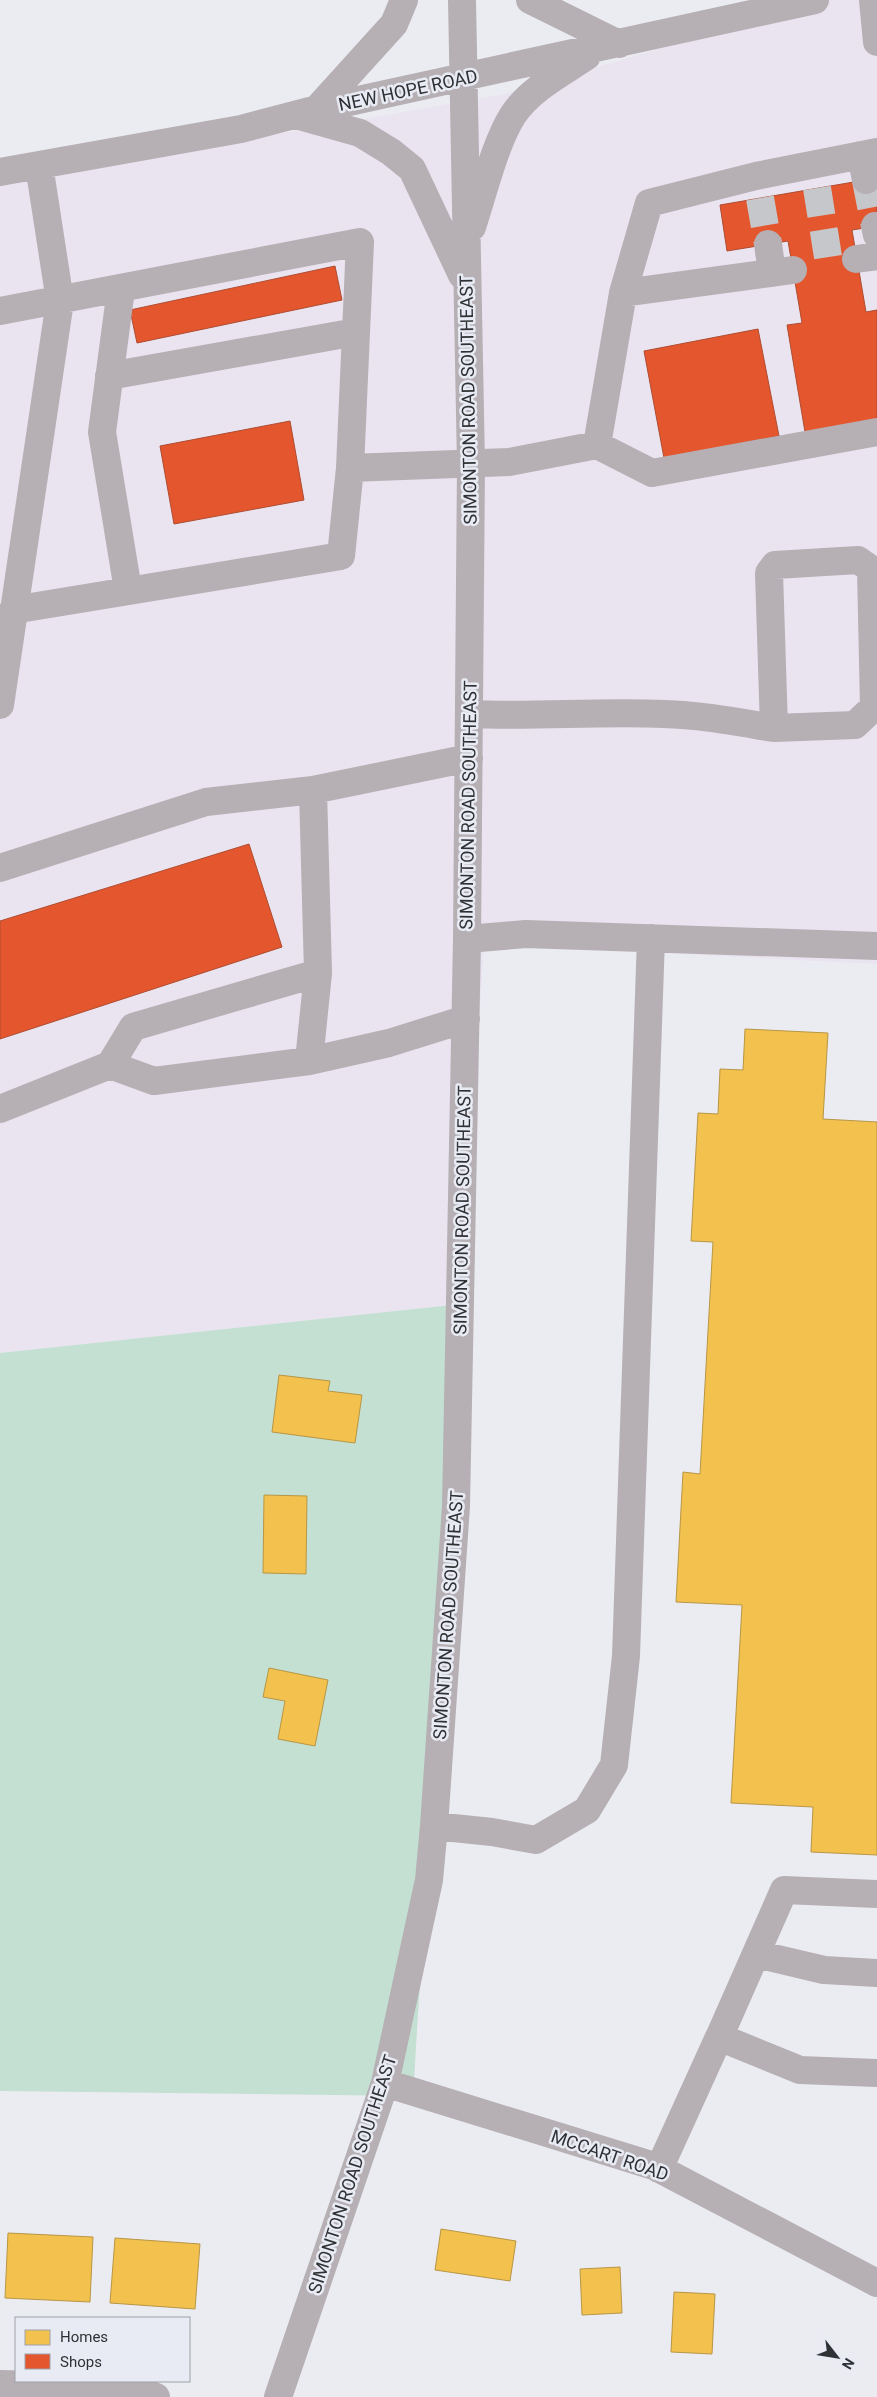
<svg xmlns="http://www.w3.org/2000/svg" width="877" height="2397" viewBox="0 0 877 2397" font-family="Roboto,sans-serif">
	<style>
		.commercial { fill: #eae3f0 }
		.green { fill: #c3e0d2 }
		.homes { fill: #f2c14e; stroke: #b89646 }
		.shops { fill: #e4572e; stroke: #ae4c30 }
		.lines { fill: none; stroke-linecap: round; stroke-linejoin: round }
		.minor-tunnel { stroke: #c6c7cb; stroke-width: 28; stroke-dasharray: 28 14; stroke-linecap: butt }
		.minor { stroke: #b6afb4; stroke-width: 28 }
		.labels { text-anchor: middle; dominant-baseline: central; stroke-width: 5; stroke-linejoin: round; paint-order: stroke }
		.street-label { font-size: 18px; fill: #303134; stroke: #e8ebf4 }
	</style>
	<rect width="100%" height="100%" fill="#ebecf1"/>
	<path class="commercial" d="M812,0h65v964l-393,-20 -22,360 -462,49v-1170l505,-89 308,-90z"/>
	<path class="green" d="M462,1304l-49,792 -413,-5v-738z"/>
	<path class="homes" d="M745,1029l83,4 -5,86 54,3v733l-66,-3 2,-45 -82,-4 11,-198 -66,-3 7,-130 17,2 13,-232 -22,-1 7,-128 20,1 2,-45 23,1z
		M279,1375l51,6 -2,10 34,4 -7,48 -83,-11z
		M264,1495l43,1 -1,78 -43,-1z
		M269,1668l59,12 -13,66 -37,-7 7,-38 -22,-4z
		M441,2229l75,12 -6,40 -75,-11z
		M8,2233l85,4 -3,65 -85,-4z
		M115,2238l85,6 -5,65 -85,-6z
		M620,2267l2,46 -40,2 -2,-46z
		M674,2292l41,2 -3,60 -41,-2z"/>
	<path class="shops" d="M877,178v48l-25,4 14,82 11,-2v109l-72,13 -18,-107 15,-2 -14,-82 -61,10 -7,-46z
		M335,266l7,34 -205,43 -7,-33z
		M758,329l21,107 -115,22 -20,-107z
		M290,421l14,79 -130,24 -14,-78z
		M249,844l33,103 -282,92v-118z"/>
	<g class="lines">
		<path class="minor-tunnel" d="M866,180l9,46
			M817,188l12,75
			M760,198l8,46"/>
		<path class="minor" d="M530,0l89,44
			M873,0l4,42
			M317,109l77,-85 10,-24
			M296,115l64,18 31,19 21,17 50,106
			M861,155l5,25
			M0,172l241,-43 76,-20 498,-109
			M875,226l2,9
			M472,227c11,-33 23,-84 41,-112 17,-26 49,-42 74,-59
			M768,244l4,29
			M856,259l21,-3
			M121,289l-19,143 26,158
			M623,293l170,-23
			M0,311l360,-69 -10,226 159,-6 88,-17 26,-152 26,-90 107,-27 121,-24
			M109,376l247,-44
			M597,445l55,28 225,-41
			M13,610l328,-54 9,-88
			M0,705l60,-404 -21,-136
			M469,714c65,3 130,-3 195,0 37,1 73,8 110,14l-5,-155 6,-8 83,-5 13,9 3,138 -19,18 -81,3
			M313,790l5,183 -9,88 80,-18 77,-24
			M0,868l206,-66 107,-12 156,-32
			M467,939l59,-5 351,12
			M110,1065l44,16 155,-20
			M0,1109l110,-44 23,-38 185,-54
			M434,1826l58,6 44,8 51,-30 27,-45 12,-109 25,-718
			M756,1954l68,16 53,3
			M717,2042l67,-152 93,4
			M385,2083l269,83 223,117
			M659,2169l60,-132 81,33 77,3
			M0,2384l132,3 24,10
			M278,2397l107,-314 44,-203 5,-54 22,-320 11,-567 4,-474 -9,-465"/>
	</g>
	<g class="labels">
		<g class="street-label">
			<text transform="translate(408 90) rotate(-12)">NEW HOPE ROAD</text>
			<text transform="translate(468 400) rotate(-91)">SIMONTON ROAD SOUTHEAST</text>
			<text transform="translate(468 805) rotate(-89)">SIMONTON ROAD SOUTHEAST</text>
			<text transform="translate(462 1210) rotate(-89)">SIMONTON ROAD SOUTHEAST</text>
			<text transform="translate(448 1615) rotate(-86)">SIMONTON ROAD SOUTHEAST</text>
			<text transform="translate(610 2155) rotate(19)">MCCART ROAD</text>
			<text transform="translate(352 2174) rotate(-72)">SIMONTON ROAD SOUTHEAST</text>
		</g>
	</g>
	<rect x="15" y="2317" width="175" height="65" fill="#e8ebf4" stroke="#9ea1a7"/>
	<rect x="25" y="2330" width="25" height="15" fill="#f2c14e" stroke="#9ea1a7"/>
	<text x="60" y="2342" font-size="15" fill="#303134">Homes</text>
	<rect x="25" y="2354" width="25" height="15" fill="#e4572e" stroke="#9ea1a7"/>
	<text x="60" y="2367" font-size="15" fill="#303134">Shops</text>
	<g transform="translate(837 2357) rotate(121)" stroke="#e8ebf4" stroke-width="4" paint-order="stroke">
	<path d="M0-4L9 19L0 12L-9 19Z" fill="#303134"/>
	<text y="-8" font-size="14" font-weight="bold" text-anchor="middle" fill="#303134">N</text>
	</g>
</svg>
